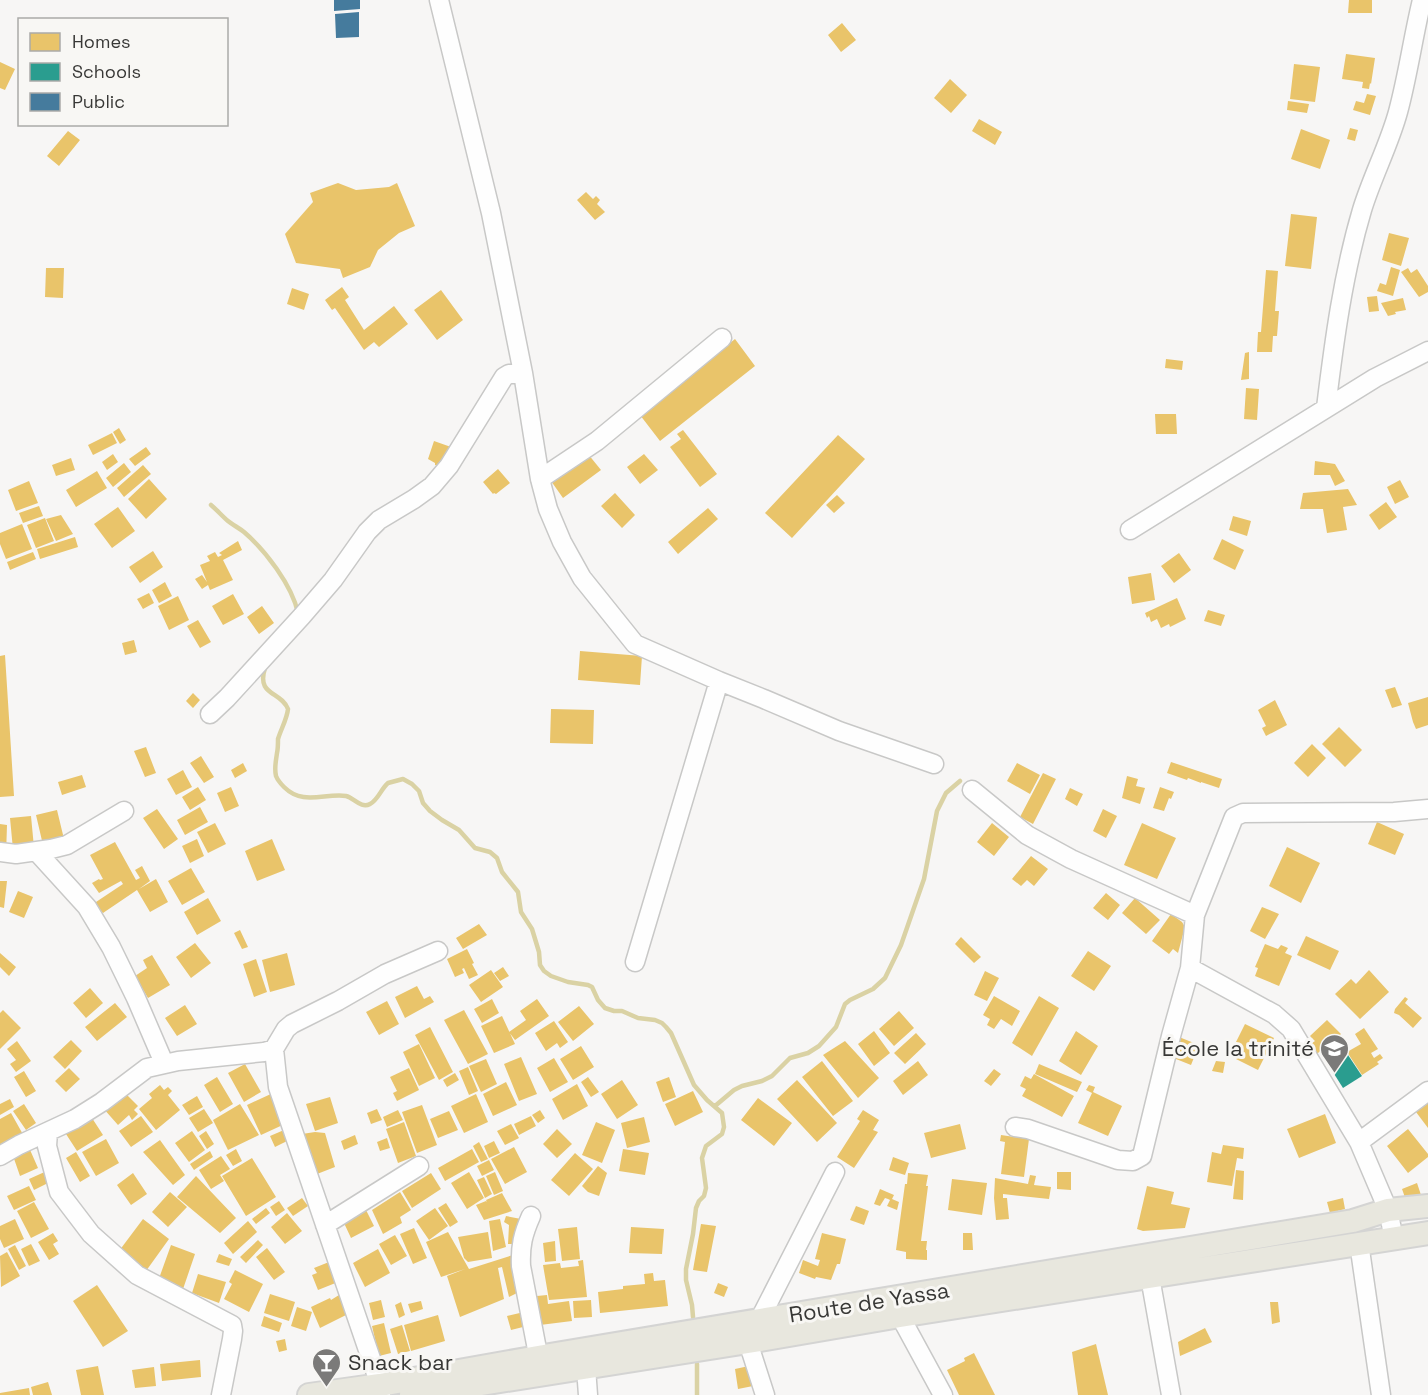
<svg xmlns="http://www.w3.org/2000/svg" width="1428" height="1395" font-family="'Space Grotesk',sans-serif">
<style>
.homes{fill:#e9c46a}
.schools{fill:#2a9d8f}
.public{fill:#457b9d}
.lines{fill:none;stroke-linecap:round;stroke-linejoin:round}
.stream{stroke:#dad2a4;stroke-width:4.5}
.minor-casing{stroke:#c8c8c7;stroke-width:21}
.major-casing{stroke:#d4d4d3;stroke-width:26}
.minor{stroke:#fefefe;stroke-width:18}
.major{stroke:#e8e7de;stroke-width:22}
.labels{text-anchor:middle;stroke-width:6;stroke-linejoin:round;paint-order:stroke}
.poi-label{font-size:22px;fill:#383836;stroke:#f8f7f4;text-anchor:end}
.street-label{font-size:22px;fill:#383836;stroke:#f8f7f4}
</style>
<rect width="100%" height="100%" fill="#f7f6f5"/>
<!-- homes -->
<path class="homes" d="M1349 0H1372V13H1348Z
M842 23 856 40 841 52 828 35Z
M1346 54 1375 58 1371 84 1370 83 1369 89 1362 88 1363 82 1342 79Z
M0 62 15 69 5 90 0 88Z
M1294 64 1320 67 1315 102 1290 99Z
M950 79 967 95 951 113 934 98Z
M1367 94 1376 96 1370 115 1353 110 1356 101 1364 103Z
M1288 101 1309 104 1307 113 1287 110Z
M979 119 1002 132 995 145 972 131Z
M1350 128 1358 130 1355 141 1347 139Z
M1301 129 1330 140 1320 169 1291 159Z
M68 131 80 140 59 166 47 156Z
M338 183 356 190 389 187 397 183 415 226 399 233 378 250 370 267 343 278 340 269 296 263 285 234 313 202 310 193Z
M586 192 593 199 596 196 600 200 597 204 605 212 595 220 577 200Z
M1291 214 1317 217 1311 269 1285 266Z
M1389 233 1409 238 1401 266 1382 260Z
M1391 267 1400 270 1393 296 1377 291 1380 283 1386 285Z
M46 268H64L63 298 45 297Z
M1408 268 1411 273 1417 269 1428 286V292L1419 297 1401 272Z
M1266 270 1278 271 1275 311H1279L1277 336H1273L1272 352H1257L1258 332H1261Z
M342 287 349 297 345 300 364 330 394 306 408 324 379 347 374 342 364 350 335 308 332 310 325 300Z
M292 288 309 294 304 310 287 304Z
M441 290 463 320 437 340 414 310Z
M1377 296 1379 311 1369 312 1367 297Z
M1403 298 1406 310 1395 312 1396 314 1388 316 1381 303Z
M735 339 755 366 660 441 640 415Z
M1249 352V379L1241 380 1245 353Z
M1166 359 1183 361 1182 370 1165 368Z
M1246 388 1259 389 1257 420 1244 419Z
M1155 414H1176L1177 434H1156Z
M119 428 126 440 120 444 113 432Z
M683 430 717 474 700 487 670 447 681 439 677 434Z
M112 433 117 443 93 455 88 445Z
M838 435 865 459 792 538 765 513Z
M434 441 451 447 444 468 435 465V463L428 459Z
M146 447 151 454 135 466 129 459Z
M113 454 118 462 107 470 102 462Z
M588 454 601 470 563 498 551 481Z
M644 454 658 470 640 484 627 467Z
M71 458 75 470 56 476 52 465Z
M1315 461 1335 464 1345 481 1335 486 1330 475H1314Z
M124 463 131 472 113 487 106 478Z
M143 465 151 474 124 497 117 488Z
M498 469 510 483 496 494 494 493 493 494 483 482Z
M97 471 107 488 76 507 66 490Z
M149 479 167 499 146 519 128 499Z
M1400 480 1409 497 1395 504 1387 487Z
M29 481 38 503 16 511 8 490Z
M1348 489 1357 505 1343 507 1347 530 1327 533 1323 509H1300L1303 493Z
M615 493 635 515 622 528 601 506Z
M837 495 845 503 834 513 826 505Z
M1386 502 1397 517 1379 530 1369 515Z
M39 506 43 516 23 523 19 513Z
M118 507 135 531 112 548 94 524Z
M708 508 718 519 678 554 668 542Z
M61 515 73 534 56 541 46 519Z
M1233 516 1251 521 1247 536 1229 530Z
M45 518 54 541 36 548 27 525Z
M22 524 32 549 6 559 0 544V533Z
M75 537 78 547 40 559 37 549Z
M1222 539 1244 550 1235 570 1213 559Z
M238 541 242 550 223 560 233 580 210 590 208 585 202 589 195 579 202 575 207 582 200 565 210 561 207 556 215 552 218 557 222 555 219 553Z
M153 551 163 567 140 583 129 567Z
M33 552 36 559 10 570 7 562Z
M1179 553 1191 570 1174 583 1161 566Z
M1151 573 1155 600 1132 604 1128 577Z
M165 582 172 596 159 603 152 590Z
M149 593 154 603 143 609 137 599Z
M233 594 244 614 223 625 212 606Z
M178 596 189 620 169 630 158 606Z
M1177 598 1186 619 1170 627 1169 624 1161 628 1157 619 1151 622 1149 616 1147 618 1145 613Z
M262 606 274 623 259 634 247 617Z
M1208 610 1225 615 1221 626 1204 621Z
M198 620 211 642 200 648 187 626Z
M134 640 137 652 125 655 122 643Z
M580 651 642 656 640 685 578 680Z
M5 655 14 796 0 797V656Z
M1395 687 1402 705 1392 708 1385 690Z
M193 693 200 700 193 708 186 701Z
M1428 697V725L1416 729 1413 722 1408 703Z
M1275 700 1287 725 1266 736 1262 728 1266 726 1258 710Z
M551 709 594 710 593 744 550 743Z
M1339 727 1362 750 1345 767 1322 744Z
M1312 744 1326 758 1308 777 1294 763Z
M146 747 156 773 145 777 134 751Z
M201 756 214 777 204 783 190 763Z
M1171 762 1222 779 1219 788 1201 782V783L1188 778 1187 780 1167 773Z
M243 763 247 771 235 778 231 770Z
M1017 763 1040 775 1030 794 1007 781Z
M183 770 192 787 176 795 167 779Z
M1043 773 1056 779 1033 824 1020 817Z
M82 775 86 787 62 795 58 782Z
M1127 776 1138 779 1136 786 1145 788 1140 804 1122 798Z
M198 787 206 800 190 810 182 797Z
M231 787 239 806 225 812 217 793Z
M1160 787 1174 792 1171 799 1169 798 1164 811 1153 808Z
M1070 788 1083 794 1077 806 1065 799Z
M200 807 208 822 185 835 177 820Z
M157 809 178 839 164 849 143 818Z
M1103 809 1117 816 1106 838 1093 831Z
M57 810 64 839 43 845 36 815Z
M31 816 35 858 14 860 10 818Z
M1377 822 1404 834 1395 855 1368 844Z
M215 823 226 844 208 853 197 832Z
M992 823 1009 837 994 856 977 842Z
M1142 823 1176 838 1157 879 1124 865Z
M0 824 7 825 6 856H0Z
M197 839 204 856 190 863 182 846Z
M272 839 285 870 257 881 245 851Z
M115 842 136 880 140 878 135 870 142 866 150 881 139 889 156 879 168 902 150 912 137 890 103 913 93 904 123 884 121 881 99 893 92 883 99 879 100 880 103 879 90 855Z
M1287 847 1320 863 1301 903 1269 886Z
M1031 856 1048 869 1034 886 1027 880 1021 886 1012 879Z
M191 868 205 892 182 905 168 881Z
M0 881H7L4 908 0 907Z
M18 891 33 897 24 918 9 912Z
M1106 893 1120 905 1108 920 1093 908Z
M208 898 221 921 197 935 184 912Z
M1135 898 1160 920 1146 934 1122 913Z
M1262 907 1279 914 1265 939 1250 931Z
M1171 914 1182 922 1185 927 1178 953 1173 949 1169 954 1152 941Z
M479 924 487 935 463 949 456 938Z
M240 930 248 947 242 949 234 933Z
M1306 936 1339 951 1330 970 1297 955Z
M961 937 981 957 974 963 955 944Z
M195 943 211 963 191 978 176 957Z
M1265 944 1278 949 1281 945 1288 948 1285 953 1292 956 1279 986 1255 976 1258 968 1255 967Z
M467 949 474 963 472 964 478 975 469 979 464 968 462 969 464 973 455 977 447 959Z
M1088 951 1111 966 1094 991 1071 976Z
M0 953 16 967 9 976 0 967Z
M287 953 295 985 270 992 262 960Z
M152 955 170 985 148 998 135 976 147 968 143 960Z
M256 959 267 992 254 997 243 964Z
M503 967 509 976 500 981 494 973Z
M491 970 503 987 481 1002 469 985Z
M1369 970 1389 992 1360 1019 1335 994 1351 979 1356 984Z
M985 971 999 978 987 1001 974 995Z
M417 986 424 999 430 996 434 1002 405 1018 395 997Z
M90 988 103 1003 86 1018 73 1003Z
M994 996 1020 1011 1012 1026 1001 1019 994 1029 987 1025 990 1019 983 1015Z
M1039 996 1059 1008 1032 1056 1012 1043Z
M1405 997 1408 999 1405 1003 1422 1018 1413 1028 1399 1015 1394 1013 1395 1009Z
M492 999 499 1013 482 1023 474 1009Z
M537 999 549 1016 515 1040 509 1032 526 1020 520 1011Z
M387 1001 399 1024 379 1035 366 1012Z
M115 1003 127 1017 97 1041 85 1027Z
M185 1005 197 1024 177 1036 165 1018Z
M579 1006 594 1024 573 1041 558 1022Z
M3 1010 21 1028 0 1049V1013Z
M464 1010 488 1054 468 1064 444 1020Z
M899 1011 914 1028 894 1046 879 1029Z
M502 1016 515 1044 494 1053 481 1026Z
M1327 1020 1341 1034 1324 1050 1322 1049 1317 1054 1309 1045 1315 1041 1310 1036Z
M554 1021 568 1042 560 1048 557 1043 546 1051 535 1033Z
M1245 1024 1274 1038 1258 1070 1236 1059 1240 1051 1233 1048Z
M430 1027 453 1072 439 1080 415 1035Z
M1364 1028 1378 1049 1371 1053 1374 1058 1380 1054 1383 1058 1377 1062 1379 1064 1362 1075 1347 1052 1361 1044 1355 1034Z
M874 1031 890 1053 874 1066 858 1044Z
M1076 1031 1098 1046 1081 1075 1059 1061Z
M916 1033 926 1044 905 1064 894 1053Z
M1179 1037 1199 1045 1191 1065 1171 1057Z
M71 1040 82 1051 65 1069 53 1057Z
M17 1041 31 1061 16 1072 10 1064 16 1060 7 1049Z
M845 1041 879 1078 858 1098 823 1055Z
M419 1044 435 1078 419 1086 403 1052Z
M581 1046 594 1067 573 1080 560 1059Z
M521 1057 537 1094 519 1101 504 1064Z
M554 1058 568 1082 550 1092 537 1068Z
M486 1059 497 1084 481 1092 469 1066Z
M822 1061 853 1101 833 1116 802 1077Z
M918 1061 928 1075 903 1095 893 1081Z
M1216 1061 1225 1062 1223 1073 1212 1071Z
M245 1064 261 1092 244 1102 228 1073Z
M1039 1064 1082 1082 1077 1092 1035 1074Z
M468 1067 478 1091 469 1095 459 1071Z
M69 1068 80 1079 66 1092 55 1081Z
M409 1068 419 1090 397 1101 393 1093 397 1091 390 1077Z
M994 1069 1001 1074 991 1086 984 1081Z
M24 1071 36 1091 26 1097 14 1077Z
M455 1073 459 1080 447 1087 443 1080Z
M1034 1074 1074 1096 1062 1117 1022 1096 1026 1089 1020 1086 1025 1076 1031 1079Z
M217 1077 233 1104 220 1112 204 1085Z
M588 1077 599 1092 591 1097 581 1082Z
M669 1077 676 1097 663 1102 656 1082Z
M622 1080 638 1105 617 1119 601 1094Z
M797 1080 837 1123 817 1142 777 1099Z
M506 1082 517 1105 493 1116 483 1094Z
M577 1084 588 1106 563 1120 552 1099Z
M160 1085 164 1090 168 1087 172 1091 168 1095 180 1110 156 1130 139 1109 152 1098 149 1094Z
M1089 1085 1095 1087 1093 1092 1122 1106 1108 1136 1078 1123 1092 1093 1086 1090Z
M122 1090 138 1106 134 1110 138 1114 132 1120 129 1115 118 1125 103 1108Z
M693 1091 703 1112 675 1126 665 1104Z
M273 1093 287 1123 261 1135 247 1105Z
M476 1094 488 1122 464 1133 451 1106Z
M197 1096 203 1107 189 1115 182 1105Z
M330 1097 338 1123 315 1131 306 1104Z
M758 1098 792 1123 774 1146 741 1120Z
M10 1099 14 1107 0 1115V1104Z
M1428 1103V1128L1416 1112Z
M24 1104 36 1123 26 1130 13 1111Z
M240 1104 259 1135 228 1150 213 1120Z
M422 1105 437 1145 417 1153 402 1112Z
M204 1109 213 1123 198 1132 189 1118Z
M377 1109 382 1120 371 1124 367 1113Z
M398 1110 403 1120 387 1127 383 1117Z
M540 1110 545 1118 538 1123 532 1115Z
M863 1110 879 1120 873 1130 878 1132 854 1168 837 1157 860 1121 857 1119Z
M449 1111 458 1130 438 1138 430 1119Z
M11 1113 25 1138 3 1150 0 1144V1119Z
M1325 1114 1336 1143 1299 1158 1287 1129Z
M141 1116 153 1132 131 1147 119 1131Z
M531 1116 536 1126 519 1135 514 1124Z
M644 1117 650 1142 627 1148 621 1123Z
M92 1118 103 1135 77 1151 66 1134Z
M404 1122 416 1156 398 1163 386 1129Z
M596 1122 615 1130 602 1163 582 1155Z
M511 1124 519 1138 505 1145 497 1131Z
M960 1124 966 1149 931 1158 924 1133Z
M557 1129 572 1144 557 1158 543 1144Z
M1408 1129 1428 1154V1157L1408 1173 1387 1146Z
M284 1130 289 1140 275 1147 270 1136Z
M192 1131 205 1150 189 1162 175 1143Z
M206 1131 214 1144 207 1149 199 1136Z
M315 1132 325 1133 335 1167 317 1174 302 1134Z
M355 1135 358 1144 344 1150 341 1141Z
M1001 1135 1029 1139 1024 1177 1001 1174 1005 1142 1000 1141Z
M387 1138 390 1148 380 1151 377 1142Z
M106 1139 119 1163 96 1176 82 1152Z
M160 1140 185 1175 173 1185 143 1152Z
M494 1141 500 1153 489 1158 484 1146Z
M479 1142 488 1159 481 1162 473 1146Z
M27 1143 38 1168 20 1176 11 1150Z
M1223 1145 1244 1148 1243 1159 1237 1158 1232 1186 1207 1182 1212 1152 1221 1154Z
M514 1147 527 1172 505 1184 491 1159Z
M236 1149 242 1161 233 1166 226 1155Z
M472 1149 479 1162 445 1181 438 1168Z
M623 1149 649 1153 645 1175 619 1171Z
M210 1151 213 1157 194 1170 190 1164Z
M76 1152 90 1176 80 1182 66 1158Z
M575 1153 593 1169 569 1196 551 1180Z
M221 1156 230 1169 220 1175 224 1181 211 1189 199 1170Z
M893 1157 909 1163 905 1175 889 1170Z
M252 1158 276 1197 246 1216 222 1176Z
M489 1160 494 1170 482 1176 477 1166Z
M598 1166 607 1173 599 1196 588 1192 582 1186Z
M49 1170 54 1180 34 1190 29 1179Z
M1236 1170 1244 1171 1243 1200 1233 1199Z
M469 1172 484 1198 467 1209 451 1183Z
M495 1172 503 1191 494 1195 486 1176Z
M1057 1172H1071V1190L1057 1189Z
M133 1173 147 1194 131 1205 117 1185Z
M431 1173 441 1189 412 1208 402 1191Z
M908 1173 928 1175 926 1186H928L921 1241H927L926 1250H927V1260L906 1259V1252L896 1250 905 1184H907Z
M1030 1175 1036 1176 1034 1185 1051 1187 1049 1199 1003 1194V1198H1007L1009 1219 996 1220 994 1198 995 1178 1028 1184Z
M196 1176 236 1218 220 1233 177 1197Z
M484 1177 492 1194 485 1198 477 1180Z
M952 1179 987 1183 982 1215 948 1210Z
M1417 1183 1423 1201 1408 1206 1402 1189Z
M29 1186 36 1200 14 1210 7 1196Z
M1147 1186 1174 1192 1171 1204 1190 1208 1185 1228 1143 1231 1137 1229Z
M880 1189 894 1195 892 1199 899 1202 897 1210 887 1206 890 1200 888 1199 885 1198 880 1206 874 1204Z
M170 1192 187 1207 168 1227 152 1212Z
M400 1192 411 1210 400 1217 402 1223 383 1234 372 1210Z
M502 1193 512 1211 484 1220 476 1205 486 1201 487 1202 486 1200Z
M302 1198 308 1206 293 1216 287 1208Z
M1343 1198 1345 1209 1330 1213 1327 1202Z
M279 1201 285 1210 276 1216 270 1207Z
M34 1202 49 1229 31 1238 17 1211Z
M446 1203 458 1222 450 1227 438 1208Z
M856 1206 869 1211 864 1225 850 1220Z
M266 1208 270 1213 256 1224 252 1219Z
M435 1208 448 1226 429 1240 416 1221Z
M366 1210 374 1226 351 1238 344 1223Z
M287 1213 302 1231 285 1244 271 1227Z
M506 1216 521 1219 518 1244H508L509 1225 504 1222Z
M15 1219 24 1239 4 1248 0 1239V1226Z
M143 1219 169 1239 146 1271 119 1251Z
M500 1219 506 1247 493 1251 489 1221Z
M248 1221 257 1232 233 1254 224 1243Z
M701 1224 716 1226 707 1272 693 1270Z
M577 1227 580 1259 562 1261 558 1229Z
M631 1227 664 1229 662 1254 629 1253Z
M414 1228 427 1258 413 1264 400 1234Z
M448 1232 469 1269 513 1255 519 1292 509 1297 502 1267 498 1268 504 1299 460 1317 447 1276 465 1269 441 1277 426 1242Z
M488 1232 492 1258 468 1262 464 1258 458 1237Z
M53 1233 58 1241 53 1244 59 1254 49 1260 38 1242Z
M822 1233 846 1239 840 1264H837L831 1280 816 1277 815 1279 799 1273 803 1260 818 1266 820 1260 815 1259Z
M963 1233H972L973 1250H963Z
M395 1235 407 1256 391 1265 379 1244Z
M258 1240 263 1245 246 1263 240 1257Z
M555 1241 556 1261 545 1262 543 1243Z
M31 1244 40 1261 29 1266 21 1249Z
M15 1245 26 1266 19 1270 8 1249Z
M171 1245 195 1254 182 1292 157 1284Z
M267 1248 285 1272 274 1280 256 1257Z
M378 1249 390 1273 365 1287 353 1263Z
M7 1252 20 1276 1 1287 0 1256Z
M219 1254 232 1259 229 1266 216 1262Z
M583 1260 587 1297 549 1300 543 1265 560 1263 561 1268 579 1266 578 1261Z
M329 1262 338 1282 318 1290 312 1275 317 1273 314 1268Z
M235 1270 263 1284 249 1312 224 1299 232 1284 229 1282Z
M653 1273 654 1281 665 1280 668 1306 600 1313 598 1292 623 1289V1286L645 1284 644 1274Z
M198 1274 226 1282 219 1303 192 1293Z
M718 1283 728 1287 724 1297 714 1293Z
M97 1285 128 1331 103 1347 73 1301Z
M270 1294 295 1302 289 1321 264 1313Z
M339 1295 346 1315 320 1328 311 1307 330 1298 331 1300Z
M547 1295 548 1304 569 1301 572 1321 540 1325 537 1296Z
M381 1300 385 1317 373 1320 369 1303Z
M591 1300 592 1317 574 1318 573 1301Z
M421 1301 423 1309 411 1313 408 1304Z
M401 1302 405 1315 399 1318 395 1305Z
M1270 1302H1278L1280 1322 1272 1324Z
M297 1307 312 1312 306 1331 291 1326Z
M524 1312 527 1326 511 1330 507 1316Z
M438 1315 445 1341 411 1351 404 1325Z
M264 1316 282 1323 279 1332 261 1326Z
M384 1323 391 1353 379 1356 372 1326Z
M402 1325 410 1351 398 1354 390 1329Z
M1205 1328 1212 1342 1180 1356 1178 1342Z
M285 1339 287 1350 279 1352 276 1341Z
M1096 1344 1108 1395H1078L1072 1352Z
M974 1353 995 1395H959L947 1370 965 1361 964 1358Z
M200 1360 201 1377 162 1381 160 1364Z
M98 1366 104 1395H81L76 1370Z
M749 1366 753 1386 738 1389 735 1369Z
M154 1367 156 1386 135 1388 132 1370Z
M48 1382 52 1395H33L31 1387Z
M29 1388 30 1395H0V1393Z"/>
<!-- schools -->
<path class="schools" d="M1342 1046 1362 1076 1343 1088 1324 1058Z"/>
<!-- public -->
<path class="public" d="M334 0H360V9L334 11Z
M359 12V37L336 38 335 14Z"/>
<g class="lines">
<!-- stream -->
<path class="stream" d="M211 505C217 510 222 516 228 521 233 525 239 528 244 532 265 550 292 585 298 613
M265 668C256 696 281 691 288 709 287 719 281 729 278 739 278 744 278 749 277 753 276 761 274 768 276 776 278 781 281 784 284 787 303 806 324 793 346 796 354 798 361 809 370 804 378 800 381 789 388 783L403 779 412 784 419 791 423 803 430 811 442 820 459 830 475 848 490 852 497 858 502 872 518 892 521 912 532 929 539 952 540 965 544 971 551 976 568 982 588 985 592 987 598 1000 605 1008 614 1011H622L638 1018 655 1020 662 1023 666 1027 671 1033 694 1085 707 1100 722 1113 724 1127 722 1134 706 1146 702 1158 706 1188 704 1196 699 1201 696 1208 693 1234 686 1269V1280L692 1305 693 1317
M715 1106 734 1090 742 1086 762 1081 772 1076 790 1058 808 1053 819 1046 836 1027 845 1004 850 1000 873 989 885 978 901 945 924 879 937 811 946 793 960 781
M697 1364V1395"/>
<defs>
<path id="minor" d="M439 0 491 213 523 373 540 479 548 509 562 542 582 578 635 644 719 681 764 699 839 731 934 764
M1326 408C1334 342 1343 274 1362 210 1372 177 1389 145 1398 112 1408 75 1413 37 1422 0
M540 479 597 441 722 338
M1130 530 1375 378 1428 351
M210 714 227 698 302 616 333 580 367 532 379 520 414 499 432 486 449 466 504 377 509 374 523 373
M972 790 1027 835 1071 859 1195 915
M36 851 87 907 111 947 136 998 164 1063
M0 852 16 854 51 849 67 845 124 811
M635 962 719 681
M1190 968 1274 1014 1291 1029 1359 1142 1388 1210 1394 1239
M1015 1127 1028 1129 1118 1160 1133 1161 1142 1156 1171 1036 1190 968 1195 915 1234 817 1243 813 1394 812 1428 809
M48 1132 47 1146 59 1192 91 1234 137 1275 232 1325 233 1331 232 1339 221 1395
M1359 1142 1428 1091
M0 1156 19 1145 75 1119 102 1102 147 1068 178 1061 264 1052 274 1049
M531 1216C523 1234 520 1246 521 1266L541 1370
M325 1225 419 1166
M1359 1243 1381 1395
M1150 1277 1171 1395
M894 1305 943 1395
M586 1368 588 1395
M381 1395 380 1385 278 1087 274 1049 286 1029 292 1024 338 1001 385 974 438 951
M765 1395 748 1342 835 1172"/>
<path id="major" d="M309 1395 380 1385 538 1357 1353 1221 1388 1210 1428 1206
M411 1395 748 1342 900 1316 1428 1233"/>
</defs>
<!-- minor casing -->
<use href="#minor" class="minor-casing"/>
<!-- major casing -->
<use href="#major" class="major-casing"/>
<!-- minor -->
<use href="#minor" class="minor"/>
<!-- major -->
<use href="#major" class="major"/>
</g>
<!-- icons -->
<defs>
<symbol id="school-pin" viewBox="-11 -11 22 30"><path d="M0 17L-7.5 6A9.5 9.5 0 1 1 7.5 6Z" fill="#7b7a79" stroke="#f8f7f4"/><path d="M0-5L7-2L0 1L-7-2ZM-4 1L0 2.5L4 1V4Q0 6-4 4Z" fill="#fff"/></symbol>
<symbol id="bar-pin" viewBox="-11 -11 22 30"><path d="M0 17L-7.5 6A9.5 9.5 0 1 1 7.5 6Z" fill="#7b7a79" stroke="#f8f7f4"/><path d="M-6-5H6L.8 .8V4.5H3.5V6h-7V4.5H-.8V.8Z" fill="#fff"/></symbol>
</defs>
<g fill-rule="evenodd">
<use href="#school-pin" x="1318" y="1032" width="33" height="45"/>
<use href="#bar-pin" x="310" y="1346" width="33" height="45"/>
</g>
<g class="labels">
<!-- poi labels -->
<g class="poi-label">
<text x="1314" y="1056">École la trinité</text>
<text x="348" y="1370" text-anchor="start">Snack bar</text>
</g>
<!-- street labels -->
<g class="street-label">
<text transform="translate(869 1302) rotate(-9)" y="8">Route de Yassa</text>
</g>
</g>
<!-- legend -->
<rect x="18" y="18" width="210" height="108" fill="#f8f7f4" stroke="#ababa8" stroke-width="1.5"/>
<rect x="30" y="33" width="30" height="18" fill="#e9c46a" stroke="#ababa8" stroke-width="1.5"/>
<text x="72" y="48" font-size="18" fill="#383836">Homes</text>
<rect x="30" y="63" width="30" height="18" fill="#2a9d8f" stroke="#ababa8" stroke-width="1.5"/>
<text x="72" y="78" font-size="18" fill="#383836">Schools</text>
<rect x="30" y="93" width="30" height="18" fill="#457b9d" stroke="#ababa8" stroke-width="1.5"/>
<text x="72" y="108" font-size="18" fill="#383836">Public</text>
</svg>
